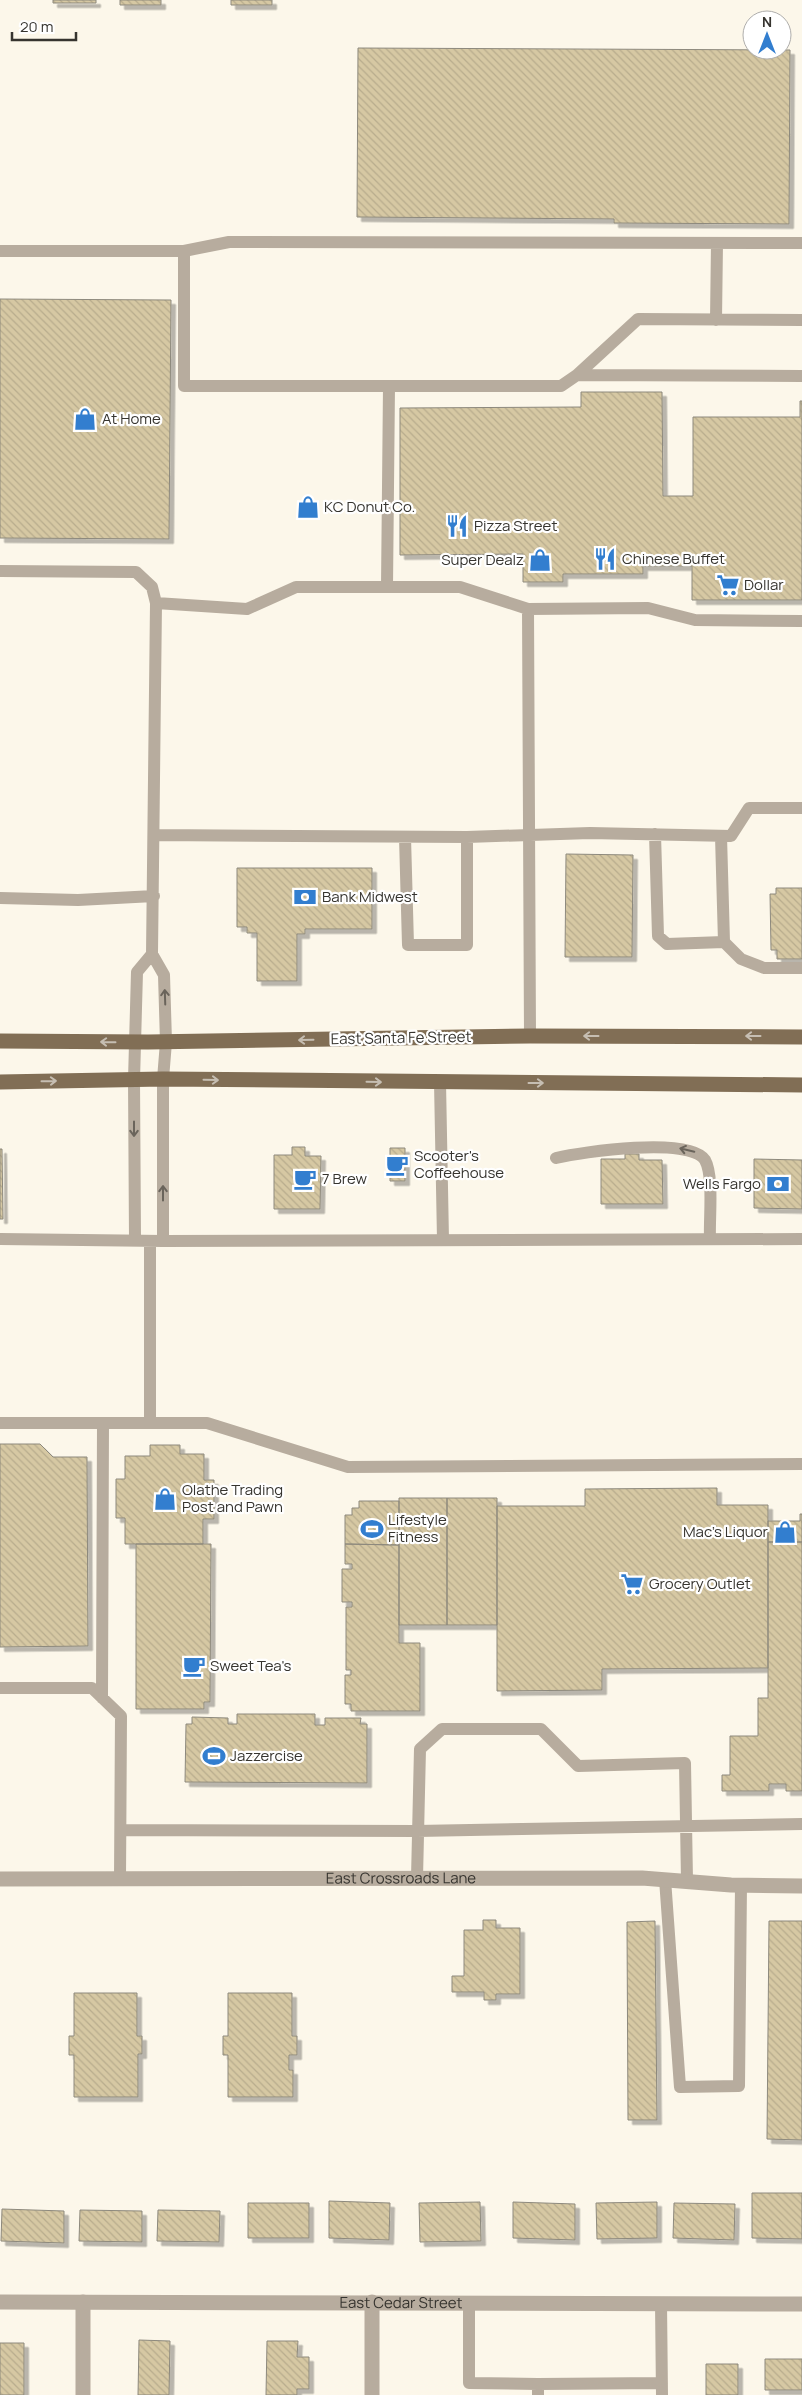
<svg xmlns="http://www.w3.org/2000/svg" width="802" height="2395" font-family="Manrope,sans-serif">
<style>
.building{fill:url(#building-back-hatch);stroke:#8d897d;filter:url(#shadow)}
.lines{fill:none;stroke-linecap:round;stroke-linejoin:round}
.lane{stroke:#b7ac9e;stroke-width:12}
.street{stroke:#b7ac9e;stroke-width:15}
.primary{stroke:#816e55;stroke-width:15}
.oneway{stroke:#6a645b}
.oneway2{stroke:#c6beb2}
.labels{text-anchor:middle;stroke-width:4.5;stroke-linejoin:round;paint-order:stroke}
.poi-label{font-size:15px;fill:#36342f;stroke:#fff;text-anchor:start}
.street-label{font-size:15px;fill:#36342f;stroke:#fff}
</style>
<defs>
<pattern id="building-back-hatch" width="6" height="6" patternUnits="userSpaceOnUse" patternTransform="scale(1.25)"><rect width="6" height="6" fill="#d6c8a3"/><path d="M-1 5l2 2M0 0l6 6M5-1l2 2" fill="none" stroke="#b8ac8d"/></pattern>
<filter id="shadow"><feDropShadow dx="4.5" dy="4.5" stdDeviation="0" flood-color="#0004"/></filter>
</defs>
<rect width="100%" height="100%" fill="#fcf7ea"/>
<!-- building -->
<path class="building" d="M53 0H96V3H53Z
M120 0H161V5H120Z
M231 0H272V5H231Z
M358 48 790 50 789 224 614 223V219L357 217Z
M0 299 171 300 169 539 0 538Z
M581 392H662L663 496H693V417H800V401H802V600H692V566H643V574H563V582H523V554L400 555V408L581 407Z
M566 854 633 855 632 957H565Z
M237 868H372V929H305V934H297V981H257V933H247V927H237Z
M776 888H802V959H777V950H771L770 894H776Z
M292 1147H305V1156H321L320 1209H274V1155H292Z
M390 1148H405V1181H390Z
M0 1149H2L3 1219H0Z
M625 1154H639V1160H662L663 1204H601V1159H625Z
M754 1159 802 1160V1209L754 1208Z
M0 1444H40L53 1457H87L88 1646 0 1647Z
M150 1445H180V1454H204V1480H214V1519H203V1544H125V1518H116V1479H125V1456H150Z
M717 1488V1505H768V1668L602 1669V1690L497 1691V1506H585V1489Z
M399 1498H447V1625H399Z
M447 1498H497V1625H447Z
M359 1501H399V1545L345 1544V1515H352V1508H359Z
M800 1514H802V1542H768V1521H800Z
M768 1542H802V1791H786V1784H769V1791H722V1775H730V1736H758V1698H768Z
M136 1544H211L210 1702H204V1709H136Z
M345 1544 399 1545V1643H420V1711H351V1704H345V1675H351V1670H346V1607H352V1602H342V1569H352V1564H345Z
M237 1714H315V1725H325V1718H361L360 1724H367V1783L185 1782 186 1724H192V1717L228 1718V1724H237Z
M483 1920H496V1928H520V1994H496V2000H484V1992H452V1976H464V1930H483Z
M655 1921 657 2120H628L627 1922Z
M769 1921H802V2140L767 2139Z
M74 1993H137V2036H142V2054H138V2097H74V2055H69V2036H74Z
M228 1993H292V2036H297V2055H289V2070H293V2097H228V2055H223V2036H228Z
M752 2193H802V2239L752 2238Z
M329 2201 390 2203 389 2240 329 2238Z
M480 2202 481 2241 420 2242 419 2203Z
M513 2202 575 2204V2240L513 2238Z
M657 2202V2238L597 2239 596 2203Z
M248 2203H309V2238H248Z
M674 2203 735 2204 734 2240 673 2238Z
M2 2209 64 2211V2243L1 2241Z
M80 2210 142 2211V2242L79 2241Z
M158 2210 220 2211 219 2242 157 2241Z
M139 2340 170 2341 169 2395H138Z
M267 2341H298L297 2357H309V2389H297V2395H266Z
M0 2343H24V2395H0Z
M765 2359H802V2390H765Z
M706 2364H738V2395H706Z"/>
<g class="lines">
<!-- lane -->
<path class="lane" d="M0 251H184V386H561L577 375 802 376
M184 251 229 242 802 243
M716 320 717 243
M577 375 638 319 802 320
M0 571 136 572 152 587 156 603 247 609 296 587H460L528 609 648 608 695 620 802 621
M387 587 389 386
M156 603 152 954 164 975 166 1042 163 1079V1241
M528 609 530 1036
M655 834 658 936 667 944 724 942 721 836
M155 835 467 837 590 833 731 836 749 808H802
M405 837 408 945H467V837
M0 898 78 900 154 896
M724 942 741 959 764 968H802
M440 1082 443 1240
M556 1158C582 1152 690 1136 705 1160 714 1176 709 1219 710 1239
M0 1239 163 1241 802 1239
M135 1240 134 1080 137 972 152 954
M150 1241V1423
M0 1423H207L348 1467 802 1464
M0 1688H92L121 1716 120 1879
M102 1698 103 1423
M121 1830 417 1831 802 1824
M417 1878 420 1749 442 1729H541L578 1766 685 1763 687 1880
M665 1879 680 2087 739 2086 741 1885
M469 2302V2383L538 2384V2395
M661 2303 662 2395
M538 2384 662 2383"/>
<!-- street -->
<g class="street">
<path id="s1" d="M0 1879 642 1878 731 1885 802 1886"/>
<path id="s2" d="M0 2302 802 2304"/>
<path d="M83 2395V2302"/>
<path d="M372 2395V2302"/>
</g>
<!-- primary -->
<path class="primary" d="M0 1041 148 1042 530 1036 802 1037
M0 1082 163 1079 802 1085"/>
</g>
<!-- one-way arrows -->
<defs><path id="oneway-shaft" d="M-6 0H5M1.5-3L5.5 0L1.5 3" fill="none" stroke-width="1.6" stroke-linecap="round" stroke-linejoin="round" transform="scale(1.25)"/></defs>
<g class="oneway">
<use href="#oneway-shaft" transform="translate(165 997) rotate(-92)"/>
<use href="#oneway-shaft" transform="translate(134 1129) rotate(90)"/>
<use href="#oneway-shaft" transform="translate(687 1150) rotate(-167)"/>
<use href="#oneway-shaft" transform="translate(163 1193) rotate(-90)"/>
</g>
<g class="oneway2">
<use href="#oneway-shaft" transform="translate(591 1036) rotate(-180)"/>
<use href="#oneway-shaft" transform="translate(753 1036) rotate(-180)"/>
<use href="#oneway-shaft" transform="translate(306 1040) rotate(179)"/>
<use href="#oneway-shaft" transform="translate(108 1042) rotate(-179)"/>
<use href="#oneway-shaft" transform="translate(211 1080) rotate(1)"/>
<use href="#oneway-shaft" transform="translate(49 1081) rotate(-1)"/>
<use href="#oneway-shaft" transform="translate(374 1082) rotate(1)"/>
<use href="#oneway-shaft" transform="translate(536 1083)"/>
</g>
<!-- icons -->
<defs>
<symbol id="shop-bare" viewBox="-9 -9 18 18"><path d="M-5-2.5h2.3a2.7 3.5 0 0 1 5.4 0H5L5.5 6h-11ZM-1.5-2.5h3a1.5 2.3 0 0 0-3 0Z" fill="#327ecf" stroke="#fff" stroke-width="2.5" paint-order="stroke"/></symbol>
<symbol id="restaurant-bare" viewBox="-9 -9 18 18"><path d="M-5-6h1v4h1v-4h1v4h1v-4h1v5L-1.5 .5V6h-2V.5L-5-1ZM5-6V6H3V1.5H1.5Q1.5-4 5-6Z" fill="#327ecf" stroke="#fff" stroke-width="2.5" paint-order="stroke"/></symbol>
<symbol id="supermarket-bare" viewBox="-9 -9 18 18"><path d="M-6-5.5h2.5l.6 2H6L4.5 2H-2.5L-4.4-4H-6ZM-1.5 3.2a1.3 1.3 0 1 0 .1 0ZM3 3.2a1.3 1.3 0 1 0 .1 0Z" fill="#327ecf" stroke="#fff" stroke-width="2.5" paint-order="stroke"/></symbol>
<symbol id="bank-bare" viewBox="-9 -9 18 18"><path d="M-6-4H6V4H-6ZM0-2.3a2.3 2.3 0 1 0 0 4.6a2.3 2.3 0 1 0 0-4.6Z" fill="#327ecf" stroke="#fff" stroke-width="2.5" paint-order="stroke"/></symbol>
<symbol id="cafe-bare" viewBox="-9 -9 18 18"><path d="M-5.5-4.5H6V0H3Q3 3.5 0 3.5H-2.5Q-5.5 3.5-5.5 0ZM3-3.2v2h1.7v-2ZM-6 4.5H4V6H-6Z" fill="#327ecf" stroke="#fff" stroke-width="2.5" paint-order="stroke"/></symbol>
<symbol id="stadium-bare" viewBox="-9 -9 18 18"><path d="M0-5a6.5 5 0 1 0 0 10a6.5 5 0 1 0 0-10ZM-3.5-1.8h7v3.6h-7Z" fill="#327ecf" stroke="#fff" stroke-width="2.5" paint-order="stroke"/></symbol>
</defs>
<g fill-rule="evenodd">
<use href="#shop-bare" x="69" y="403" width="32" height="32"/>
<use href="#shop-bare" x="292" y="491" width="32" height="32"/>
<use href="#restaurant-bare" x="441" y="510" width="32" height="32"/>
<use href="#restaurant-bare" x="589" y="543" width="32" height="32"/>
<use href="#shop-bare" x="524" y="544" width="32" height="32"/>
<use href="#supermarket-bare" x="712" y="569" width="32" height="32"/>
<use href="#bank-bare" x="289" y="881" width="32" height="32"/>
<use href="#cafe-bare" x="381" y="1149" width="32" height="32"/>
<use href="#cafe-bare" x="289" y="1163" width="32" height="32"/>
<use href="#bank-bare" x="762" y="1168" width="32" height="32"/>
<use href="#shop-bare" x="149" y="1483" width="32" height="32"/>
<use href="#stadium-bare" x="356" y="1513" width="32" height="32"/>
<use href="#shop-bare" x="769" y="1516" width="32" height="32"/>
<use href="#supermarket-bare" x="616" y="1568" width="32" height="32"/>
<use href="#cafe-bare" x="178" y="1650" width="32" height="32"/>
<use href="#stadium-bare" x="198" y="1740" width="32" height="32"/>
</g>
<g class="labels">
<!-- poi labels -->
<g class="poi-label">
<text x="102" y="424">At Home</text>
<text x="324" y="512">KC Donut Co.</text>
<text x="474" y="531">Pizza Street</text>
<text x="622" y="564">Chinese Buffet</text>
<text x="524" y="565" text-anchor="end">Super Dealz</text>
<text x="744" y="590">Dollar</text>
<text x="322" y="902">Bank Midwest</text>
<text x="414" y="1161">Scooter's<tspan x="414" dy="17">Coffeehouse</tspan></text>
<text x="322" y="1184">7 Brew</text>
<text x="761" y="1189" text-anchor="end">Wells Fargo</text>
<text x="182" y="1495">Olathe Trading<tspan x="182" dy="17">Post and Pawn</tspan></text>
<text x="388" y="1525">Lifestyle<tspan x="388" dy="17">Fitness</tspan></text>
<text x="768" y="1537" text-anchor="end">Mac's Liquor</text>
<text x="649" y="1589">Grocery Outlet</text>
<text x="210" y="1671">Sweet Tea's</text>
<text x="230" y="1761">Jazzercise</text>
</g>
<!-- street labels -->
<g class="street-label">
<text transform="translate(401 1038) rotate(-1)" y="5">East Santa Fe Street</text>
<text dy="5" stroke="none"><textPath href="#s1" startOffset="401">East Crossroads Lane</textPath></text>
<text dy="5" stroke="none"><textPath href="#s2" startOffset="401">East Cedar Street</textPath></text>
</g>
</g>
<!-- north arrow -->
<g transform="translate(767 35)"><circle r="24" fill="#ffffff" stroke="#afaeac"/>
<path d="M0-4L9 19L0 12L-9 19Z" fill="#327ecf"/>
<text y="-8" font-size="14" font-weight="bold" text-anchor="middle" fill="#36342f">N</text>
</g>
<!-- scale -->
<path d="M12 32v8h64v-8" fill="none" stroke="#36342f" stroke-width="2.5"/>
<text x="20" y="32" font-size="15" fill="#36342f" stroke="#ffffff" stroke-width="4" paint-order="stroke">20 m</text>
</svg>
